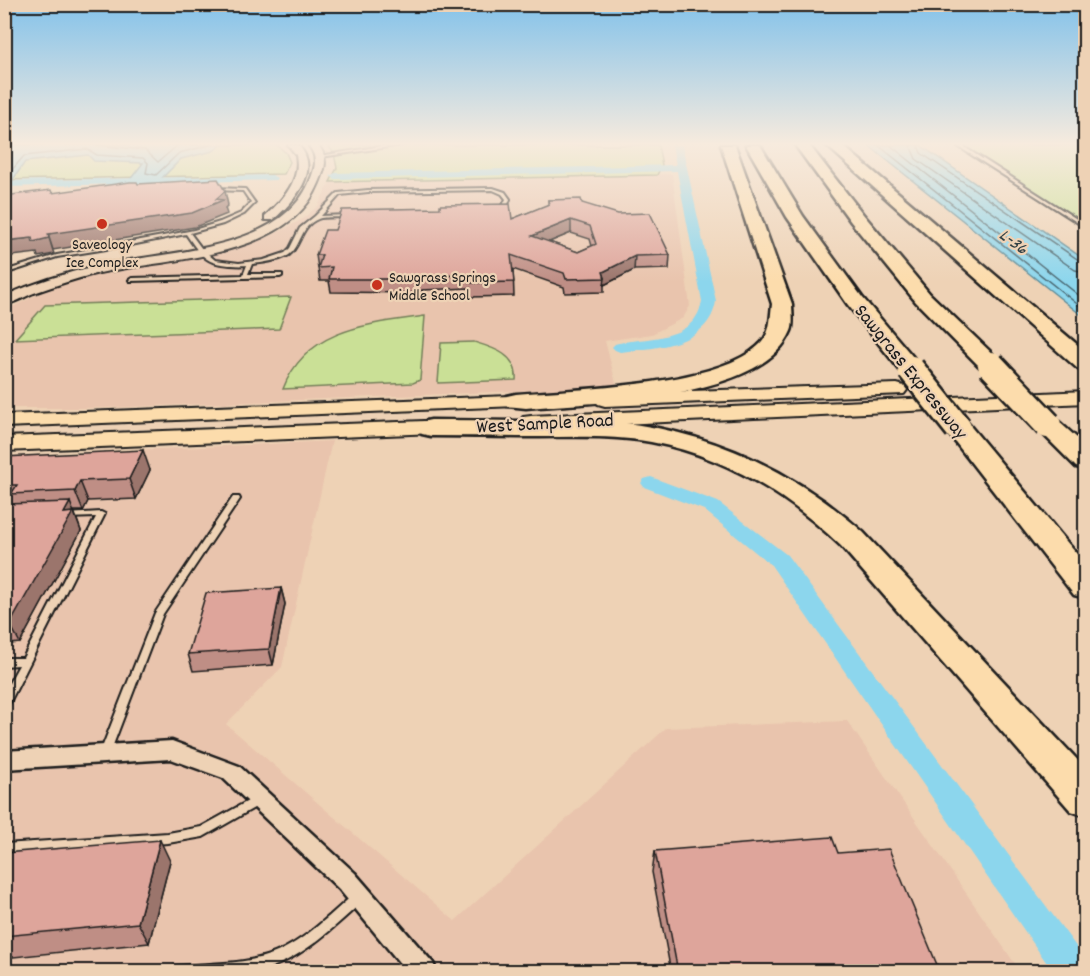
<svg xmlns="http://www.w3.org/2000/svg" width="1090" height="976" font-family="Dekko,sans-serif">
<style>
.built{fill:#e9c4ad}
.green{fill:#cae096;stroke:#737e59;stroke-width:1.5}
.water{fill:#8cd6ed;stroke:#5f8c99;stroke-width:1.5}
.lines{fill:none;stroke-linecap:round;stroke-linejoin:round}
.shore{stroke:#496670;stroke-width:1.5}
.canal{fill:#8cd6ed;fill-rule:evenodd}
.service-casing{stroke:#1c1c1c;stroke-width:4}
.minor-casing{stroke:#1c1c1c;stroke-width:5}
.tertiary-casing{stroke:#1c1c1c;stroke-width:4}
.primary-casing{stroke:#1c1c1c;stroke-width:4}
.motorway-casing{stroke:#1c1c1c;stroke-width:5}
.service{fill:#eed2b5;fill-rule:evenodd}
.minor{fill:#eed2b5;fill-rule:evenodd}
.tertiary{fill:#eed2b5;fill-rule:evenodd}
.primary{fill:#fcdcac;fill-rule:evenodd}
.motorway{fill:#fcdcac;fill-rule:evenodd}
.motorway-bridge-casing{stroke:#1c1c1c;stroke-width:31;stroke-linecap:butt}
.motorway-bridge{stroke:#fcdcac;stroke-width:26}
.wall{fill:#bf8e85;stroke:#1c1c1c;stroke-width:1.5;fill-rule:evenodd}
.shaded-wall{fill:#9b746c;stroke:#1c1c1c;stroke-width:1.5}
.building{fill:#dea59b;stroke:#1c1c1c;stroke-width:1.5;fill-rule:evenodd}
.poi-dot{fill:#c8321e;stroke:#eed2b5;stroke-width:2}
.labels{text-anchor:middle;stroke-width:4.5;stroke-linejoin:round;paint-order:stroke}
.far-poi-label{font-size:16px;fill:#1c1c1c;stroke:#eed2b5}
.far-water-label{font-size:18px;font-style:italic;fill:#324146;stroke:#eed2b5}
.street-label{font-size:20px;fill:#1c1c1c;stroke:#eed2b5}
</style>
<rect width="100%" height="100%" fill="#eed2b5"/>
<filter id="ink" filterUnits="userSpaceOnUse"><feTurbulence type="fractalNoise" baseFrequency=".0167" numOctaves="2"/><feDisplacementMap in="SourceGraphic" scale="12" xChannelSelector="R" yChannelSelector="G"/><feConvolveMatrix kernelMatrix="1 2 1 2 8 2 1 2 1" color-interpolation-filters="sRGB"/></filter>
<g filter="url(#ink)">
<!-- built -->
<path class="built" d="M672 174 690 306 683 318 652 334 605 341 617 387 105 408H5L4 311 6 310 43 292 89 277 223 251 269 237 301 220 318 206 330 182Z
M332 441 282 667 226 724 455 921 666 728 847 721 1020 971H5L4 456Z"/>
<!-- green -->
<path class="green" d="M4 145H277L286 153 290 162 284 174 5 180Z
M328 145H658L662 165 657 175 330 182 337 168 334 154Z
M958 145H1085V227Z
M291 297 279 329 15 339 45 305Z
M425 316 420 380 413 383 283 389C306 328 369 324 425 316Z
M474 342C494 348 518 355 516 380L438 383 441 343Z"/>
<!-- water -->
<path class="water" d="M5 145H222L213 151 181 159 160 180 129 181 143 163 94 161 88 155 25 162 10 184H5Z
M868 145H920L1085 260V318Z"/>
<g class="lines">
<!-- shore -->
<path class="shore" d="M97 145 145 150 158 162 178 145
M878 145 1086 311
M890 145 1086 301
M910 145 916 159 1075 270 1086 272
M918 145 921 153 1086 265
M4 179 24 156 87 149 97 155 143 158 148 163 146 173 156 175 179 153 210 145"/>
<!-- canal -->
<path class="canal" d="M672 145H682L716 301C710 345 656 348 620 352L615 350 612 347 615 344C646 336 695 343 702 301L677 171 335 179 330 176 335 173 676 165Z
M272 175 277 178 276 180 4 187V181Z
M651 477 718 502 787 555 1086 960V972H1053L771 565 704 510 644 487 641 483 644 479Z"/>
<defs>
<path id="service" d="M389 145H402L321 157 319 156Z
M956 145H961L1086 225V228Z
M214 188 245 189 255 203 244 214 223 224 190 233 202 249 215 260 239 263 264 260 285 253 290 248 300 228 315 216 338 193 368 190 493 188 505 192 510 199 507 207 499 210 497 209 503 205 506 199 502 194 493 190 368 192 340 195 321 216 349 215H351V217C343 218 324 216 318 219 300 226 301 247 289 255 281 260 262 263 252 264L248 274H282V276L280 277 130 281 129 280 132 278 243 275 247 265C239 266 221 265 213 262 201 258 193 244 186 234L131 245 57 257 4 274V271L57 255 163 236 194 230 220 222 241 213 251 203 243 191 213 190 212 189Z
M233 497H239L240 499 163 614 110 753 109 756 105 757 101 756 100 753 155 613Z
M101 512 105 514 8 706 4 707V692L19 665 4 666V658H23L96 517 66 518 62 516 66 514Z
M257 796 261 798 263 801 261 804 203 837 168 843 4 854V844L168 833 201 827Z
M357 893 361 895 363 899 361 903C330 931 299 961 257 972H173L174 967 179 966C208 963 238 965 266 956 300 946 327 917 353 895Z"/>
<path id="minor" d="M172 741 239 766 355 873 433 963 437 972H407L339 889 223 778 171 759 4 769V751Z"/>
<path id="tertiary" d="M288 145H298C323 170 293 203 273 220H265V216C283 200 301 180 296 155Z
M308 145H318C329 158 325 169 319 183 288 260 165 258 95 274 75 279 54 286 34 293 24 297 15 303 4 305V296C34 283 65 273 96 266 161 251 278 253 309 183 315 168 319 158 308 145Z"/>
<path id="primary" d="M897 384 904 386 907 390 904 394 605 406 598 404 595 400 598 396 605 394Z
M1086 391V403L531 428 523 427 520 422 523 417 531 416Z
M537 395 544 397 547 401 544 405 4 427V415Z
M451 420 459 422 462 427 459 432 4 451V437Z"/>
<path id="motorway" d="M721 145H735L792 304C792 312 794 324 791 331 762 401 591 402 526 408L507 406 504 401 507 396 516 394C576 389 714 386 758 346 771 335 770 320 772 304Z
M746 145H760L803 216 862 297 919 364 923 369 919 374 911 376 903 374 848 305 787 217Z
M795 145H809L863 214 930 294 999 360 1003 365 999 370 991 372 983 370 916 302 851 222Z
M826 145H842L1086 352V371L1078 369Z
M1048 417 1057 420 1086 446V469L1076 467 1039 430 1035 425 1039 420Z
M431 420C466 420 501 421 536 421 563 421 591 419 618 422 711 432 793 470 863 532L1086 769V816L1071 811 841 546C788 495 725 456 651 442 613 435 575 437 536 437 501 437 466 436 431 436L422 434 418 428 422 422Z
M958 420 967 422 1086 565V598L1074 595 949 434 945 428 949 422Z"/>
</defs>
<!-- service casing -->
<use href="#service" class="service-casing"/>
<!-- minor casing -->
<use href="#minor" class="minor-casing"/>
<!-- tertiary casing -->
<use href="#tertiary" class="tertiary-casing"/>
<!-- primary casing -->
<use href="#primary" class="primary-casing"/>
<!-- motorway casing -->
<use href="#motorway" class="motorway-casing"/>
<!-- service -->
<use href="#service" class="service"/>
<!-- minor -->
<use href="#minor" class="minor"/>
<!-- tertiary -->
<use href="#tertiary" class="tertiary"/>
<!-- primary -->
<use href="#primary" class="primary"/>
<!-- motorway -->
<use href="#motorway" class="motorway"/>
<defs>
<path id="motorway-bridge" d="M991 365 1048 425
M911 369 958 428"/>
</defs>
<!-- motorway-bridge casing -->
<use href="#motorway-bridge" class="motorway-bridge-casing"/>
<!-- motorway-bridge -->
<use href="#motorway-bridge" class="motorway-bridge"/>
</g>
<!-- wall -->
<path class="wall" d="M548 200 582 203 670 255 669 269 634 270 604 285V292L565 293 564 287 513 269 514 296 470 297V288L422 290 421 293 331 292 329 281H320L316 255 512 219 548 205ZM571 233 590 239 592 246 578 252 549 242Z
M4 457 150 470 136 499 88 501 83 511H74L81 531 20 643 10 644 4 652Z
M281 588 285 604 273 665 193 671 188 654Z
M655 851 838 853 940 972H671L652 872Z
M4 853 170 861 149 943 4 958Z"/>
<!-- shaded-wall -->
<path class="shaded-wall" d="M225 191 228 205 225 208 227 214 195 227 53 250 48 234 216 199Z
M571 220V233L532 249V236Z
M32 238H49L54 254 38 257 37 253 4 257V241Z
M635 256 634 270 604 285 605 278 603 272Z
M143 450 150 470 136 499 129 479Z
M80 481 88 501 83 511 75 491Z
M70 502 81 531 20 643 10 624 64 513Z
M281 588 285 604 273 665 269 649Z
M4 634 10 644 4 652Z
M160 840 170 861 149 943 138 923Z"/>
<!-- building -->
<path class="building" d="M218 179 225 191 216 199 223 200 192 213 48 234 49 238 33 242 32 238 4 241V196L51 190 52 193 130 182H137L138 184Z
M581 199 582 203 618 214 650 213 670 255 635 256 603 272 605 278 566 279 564 273 511 255 514 282 469 283V275L420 276V279H329L332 267 318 268 322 255H316L325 230H335L342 210 440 208V205L510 204 512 219 549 204 548 200ZM571 220 590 226 596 244 578 252 532 236Z
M143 450 129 479 80 481 75 491 11 494 17 485H4V457Z
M70 502 64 513 73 512 10 624H4V506L6 504Z
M281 588 269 649 188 654 206 593Z
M832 837 838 853 889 849 940 972H678L655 851Z
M160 840 138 923 4 936V853Z"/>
</g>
<!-- sky -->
<linearGradient id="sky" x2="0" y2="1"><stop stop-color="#83c2ea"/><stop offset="0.51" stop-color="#f7ebde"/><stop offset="1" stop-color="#f7ebde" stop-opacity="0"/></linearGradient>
<rect width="1090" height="282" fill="url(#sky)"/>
<!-- markers -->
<g class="poi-dot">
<circle cx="102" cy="224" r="6"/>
<circle cx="377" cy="285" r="6"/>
</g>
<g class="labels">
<!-- far-poi labels -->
<g class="far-poi-label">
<text x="102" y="249">Saveology<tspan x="102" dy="18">Ice Complex</tspan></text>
<text x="389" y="282" text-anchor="start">Sawgrass Springs<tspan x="389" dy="18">Middle School</tspan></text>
</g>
<!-- far-water labels -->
<g class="far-water-label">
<text transform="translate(1014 241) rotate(37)" y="6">L-36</text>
</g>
<!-- street labels -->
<g class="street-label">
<text transform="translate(912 371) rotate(51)" y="7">Sawgrass Expressway</text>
<text transform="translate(545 422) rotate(-3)" y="7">West Sample Road</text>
</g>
</g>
<!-- margin -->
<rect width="1090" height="976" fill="none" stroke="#eed2b5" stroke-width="24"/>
<rect x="12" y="12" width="1066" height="952" fill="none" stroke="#1c1c1c" stroke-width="2" filter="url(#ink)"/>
</svg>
